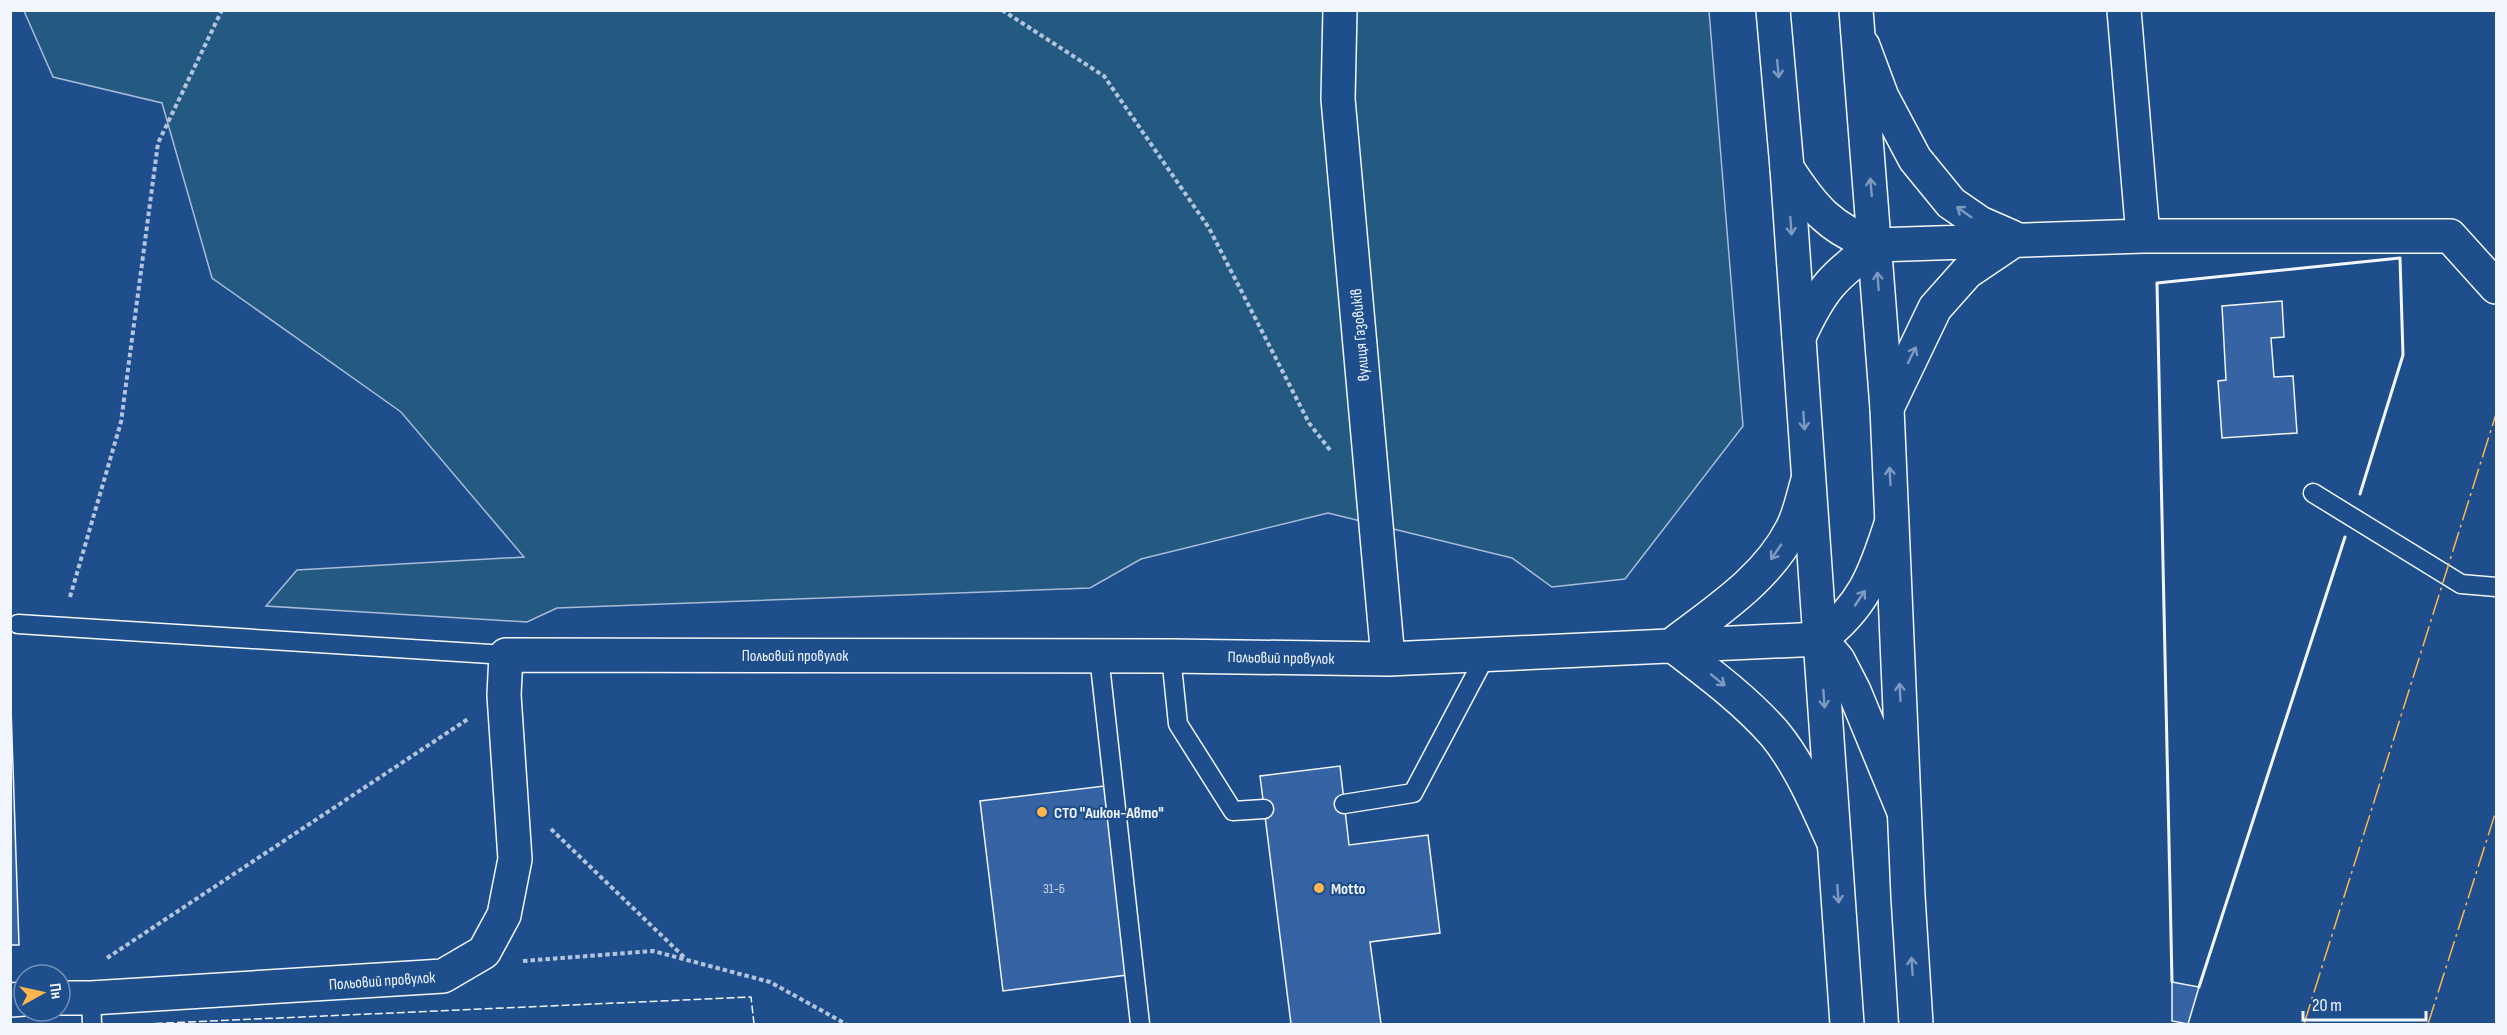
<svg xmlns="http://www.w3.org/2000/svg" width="2507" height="1035" font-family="'Sofia Sans Condensed',sans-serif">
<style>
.green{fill:#245a82;stroke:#a8bbd7;stroke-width:1.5}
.building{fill:#3563a3;stroke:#f2f6ff;stroke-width:1.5}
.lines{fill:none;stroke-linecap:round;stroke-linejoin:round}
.lane-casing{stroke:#f2f6ff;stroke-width:21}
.street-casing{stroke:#f2f6ff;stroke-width:36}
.highway-casing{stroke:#f2f6ff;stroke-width:36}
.path{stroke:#b3c4dc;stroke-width:4;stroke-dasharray:4.5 3;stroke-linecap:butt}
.lane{stroke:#1f4e8c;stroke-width:18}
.street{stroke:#1f4e8c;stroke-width:33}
.highway{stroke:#1f4e8c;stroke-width:33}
.fence{stroke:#f2f6ff;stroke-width:1.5;stroke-dasharray:8 3;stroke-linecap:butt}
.wall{stroke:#f2f6ff;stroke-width:3}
.power{stroke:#ffb74d;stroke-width:1.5;stroke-dasharray:21 4.5 3 4.5;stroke-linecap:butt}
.oneway{stroke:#7e9ac0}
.poi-dot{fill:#ffb74d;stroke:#1f4e8c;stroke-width:2}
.labels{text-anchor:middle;stroke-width:4.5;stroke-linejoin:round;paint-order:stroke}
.number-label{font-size:14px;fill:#c3d1e8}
.street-label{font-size:16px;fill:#f2f6ff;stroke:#1f4e8c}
.poi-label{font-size:16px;font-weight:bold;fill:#f2f6ff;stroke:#1f4e8c;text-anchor:start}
</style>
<rect width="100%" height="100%" fill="#1f4e8c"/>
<!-- green -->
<path class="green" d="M24 11H1709L1743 426 1625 579 1552 587 1512 558 1328 513 1141 559 1090 588 557 608 527 622 266 606 297 570 524 557 401 412 212 278 162 103 53 77Z"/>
<!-- building -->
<path class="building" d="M2282 301 2284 337 2271 338 2274 377 2293 376 2297 433 2222 438 2218 381 2226 380 2222 306Z
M10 678 19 945H10Z
M1340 766 1349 845 1428 835 1440 933 1370 942 1381 1024H1291L1260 776Z
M1104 786 1127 975 1003 991 980 801Z
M2172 982 2199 987 2188 1024 2172 1021Z"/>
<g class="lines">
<defs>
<path id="lane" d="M2313 493 2461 584 2496 587
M18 624 506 655
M1099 656 1140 1024
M1171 656 1178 724 1233 811 1264 809
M1344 804 1413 793 1486 655
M91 998 92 1024"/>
<path id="street" d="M1340 10 1338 99 1388 659
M2124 10 2143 236
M1863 46 1882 97 1915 159 1951 203 1980 223 2012 237
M1787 168C1812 207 1831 230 1876 245L2143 236H2450L2496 287
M1799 337C1821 289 1833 276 1876 245
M1887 408 1935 308 1967 272 2016 239
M1808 480C1803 496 1800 514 1792 529 1767 579 1715 612 1672 645 1707 672 1744 699 1774 733 1800 764 1817 806 1834 843
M1820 639 1838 660 1854 691 1904 812
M1820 639C1863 607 1875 574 1891 524
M60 998H91L443 976 484 952 504 915 515 859 504 695 506 655 1171 656 1388 659 1820 639
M10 1000 24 999"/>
<path id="highway" d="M1773 10 1787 168 1847 1024
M1856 10 1887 408 1908 896 1916 1024"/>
</defs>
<!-- lane casing -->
<use href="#lane" class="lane-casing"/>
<!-- street casing -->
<use href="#street" class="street-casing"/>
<!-- highway casing -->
<use href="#highway" class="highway-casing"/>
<!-- path -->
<path class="path" d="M1002 10 1104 76 1209 228 1309 423 1330 450
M70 597 121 422 158 143 222 10
M551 829 686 959
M107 958 468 719
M523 961 653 951 770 982 846 1024"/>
<!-- lane -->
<use href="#lane" class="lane"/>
<!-- street -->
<use href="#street" class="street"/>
<!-- highway -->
<use href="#highway" class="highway"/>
<!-- fence -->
<path class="fence" d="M144 1024 751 997 754 1024"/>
<!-- wall -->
<path class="wall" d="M2172 982 2157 283 2400 258 2403 355 2360 494
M2199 987 2345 537"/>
<!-- power -->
<path class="power" d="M2304 1024 2496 414
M2428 1024 2496 811"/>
</g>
<!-- one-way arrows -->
<defs><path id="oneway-shaft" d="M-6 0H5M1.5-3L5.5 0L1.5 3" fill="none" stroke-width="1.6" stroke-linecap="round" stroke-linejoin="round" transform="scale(1.5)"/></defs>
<g class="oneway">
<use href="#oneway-shaft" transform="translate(1778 69) rotate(85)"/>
<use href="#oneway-shaft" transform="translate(1871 187) rotate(-95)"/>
<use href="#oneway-shaft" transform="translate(1964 212) rotate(-145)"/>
<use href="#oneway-shaft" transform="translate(1791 226) rotate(86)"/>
<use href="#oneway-shaft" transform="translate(1878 281) rotate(-94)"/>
<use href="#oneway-shaft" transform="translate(1912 355) rotate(-64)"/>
<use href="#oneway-shaft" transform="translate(1804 421) rotate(86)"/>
<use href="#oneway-shaft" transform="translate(1890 476) rotate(-93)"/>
<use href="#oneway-shaft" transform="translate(1776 552) rotate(125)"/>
<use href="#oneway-shaft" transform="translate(1860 598) rotate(-56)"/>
<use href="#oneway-shaft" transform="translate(1718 680) rotate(39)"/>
<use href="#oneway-shaft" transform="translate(1900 692) rotate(-93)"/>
<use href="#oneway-shaft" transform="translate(1824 699) rotate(86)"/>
<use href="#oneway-shaft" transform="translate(1838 894) rotate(86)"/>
<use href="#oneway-shaft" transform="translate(1912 966) rotate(-94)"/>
</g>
<!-- markers -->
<g class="poi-dot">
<circle cx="1042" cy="812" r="6"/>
<circle cx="1319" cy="888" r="6"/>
</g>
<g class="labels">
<!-- number labels -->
<g class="number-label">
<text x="1054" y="893">31-Б</text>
</g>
<!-- street labels -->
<g class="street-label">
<text transform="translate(1359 335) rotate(-95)" y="6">вулиця Газовиків</text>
<text x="795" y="661">Польовий провулок</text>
<text transform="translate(1281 657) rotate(1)" y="6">Польовий провулок</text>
<text transform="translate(382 980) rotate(-4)" y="6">Польовий провулок</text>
</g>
<!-- poi labels -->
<g class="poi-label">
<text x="1054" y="818">СТО "Аикон-Авто"</text>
<text x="1331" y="894">Motto</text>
</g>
</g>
<!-- border -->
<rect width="2507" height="1035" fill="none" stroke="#f2f6ff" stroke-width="24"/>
<!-- north arrow -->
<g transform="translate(42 993) rotate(82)"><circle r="28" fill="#1f4e8c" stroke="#7391ba" stroke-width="1.5"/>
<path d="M0-4.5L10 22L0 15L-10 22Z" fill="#ffb74d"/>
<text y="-9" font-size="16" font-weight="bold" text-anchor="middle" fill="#f2f6ff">Пн</text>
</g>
<!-- scale -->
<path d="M2303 1011v9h123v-9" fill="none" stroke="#f2f6ff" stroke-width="3"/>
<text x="2312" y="1011" font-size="18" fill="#f2f6ff" stroke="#1f4e8c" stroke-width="4.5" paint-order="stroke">20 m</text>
</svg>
